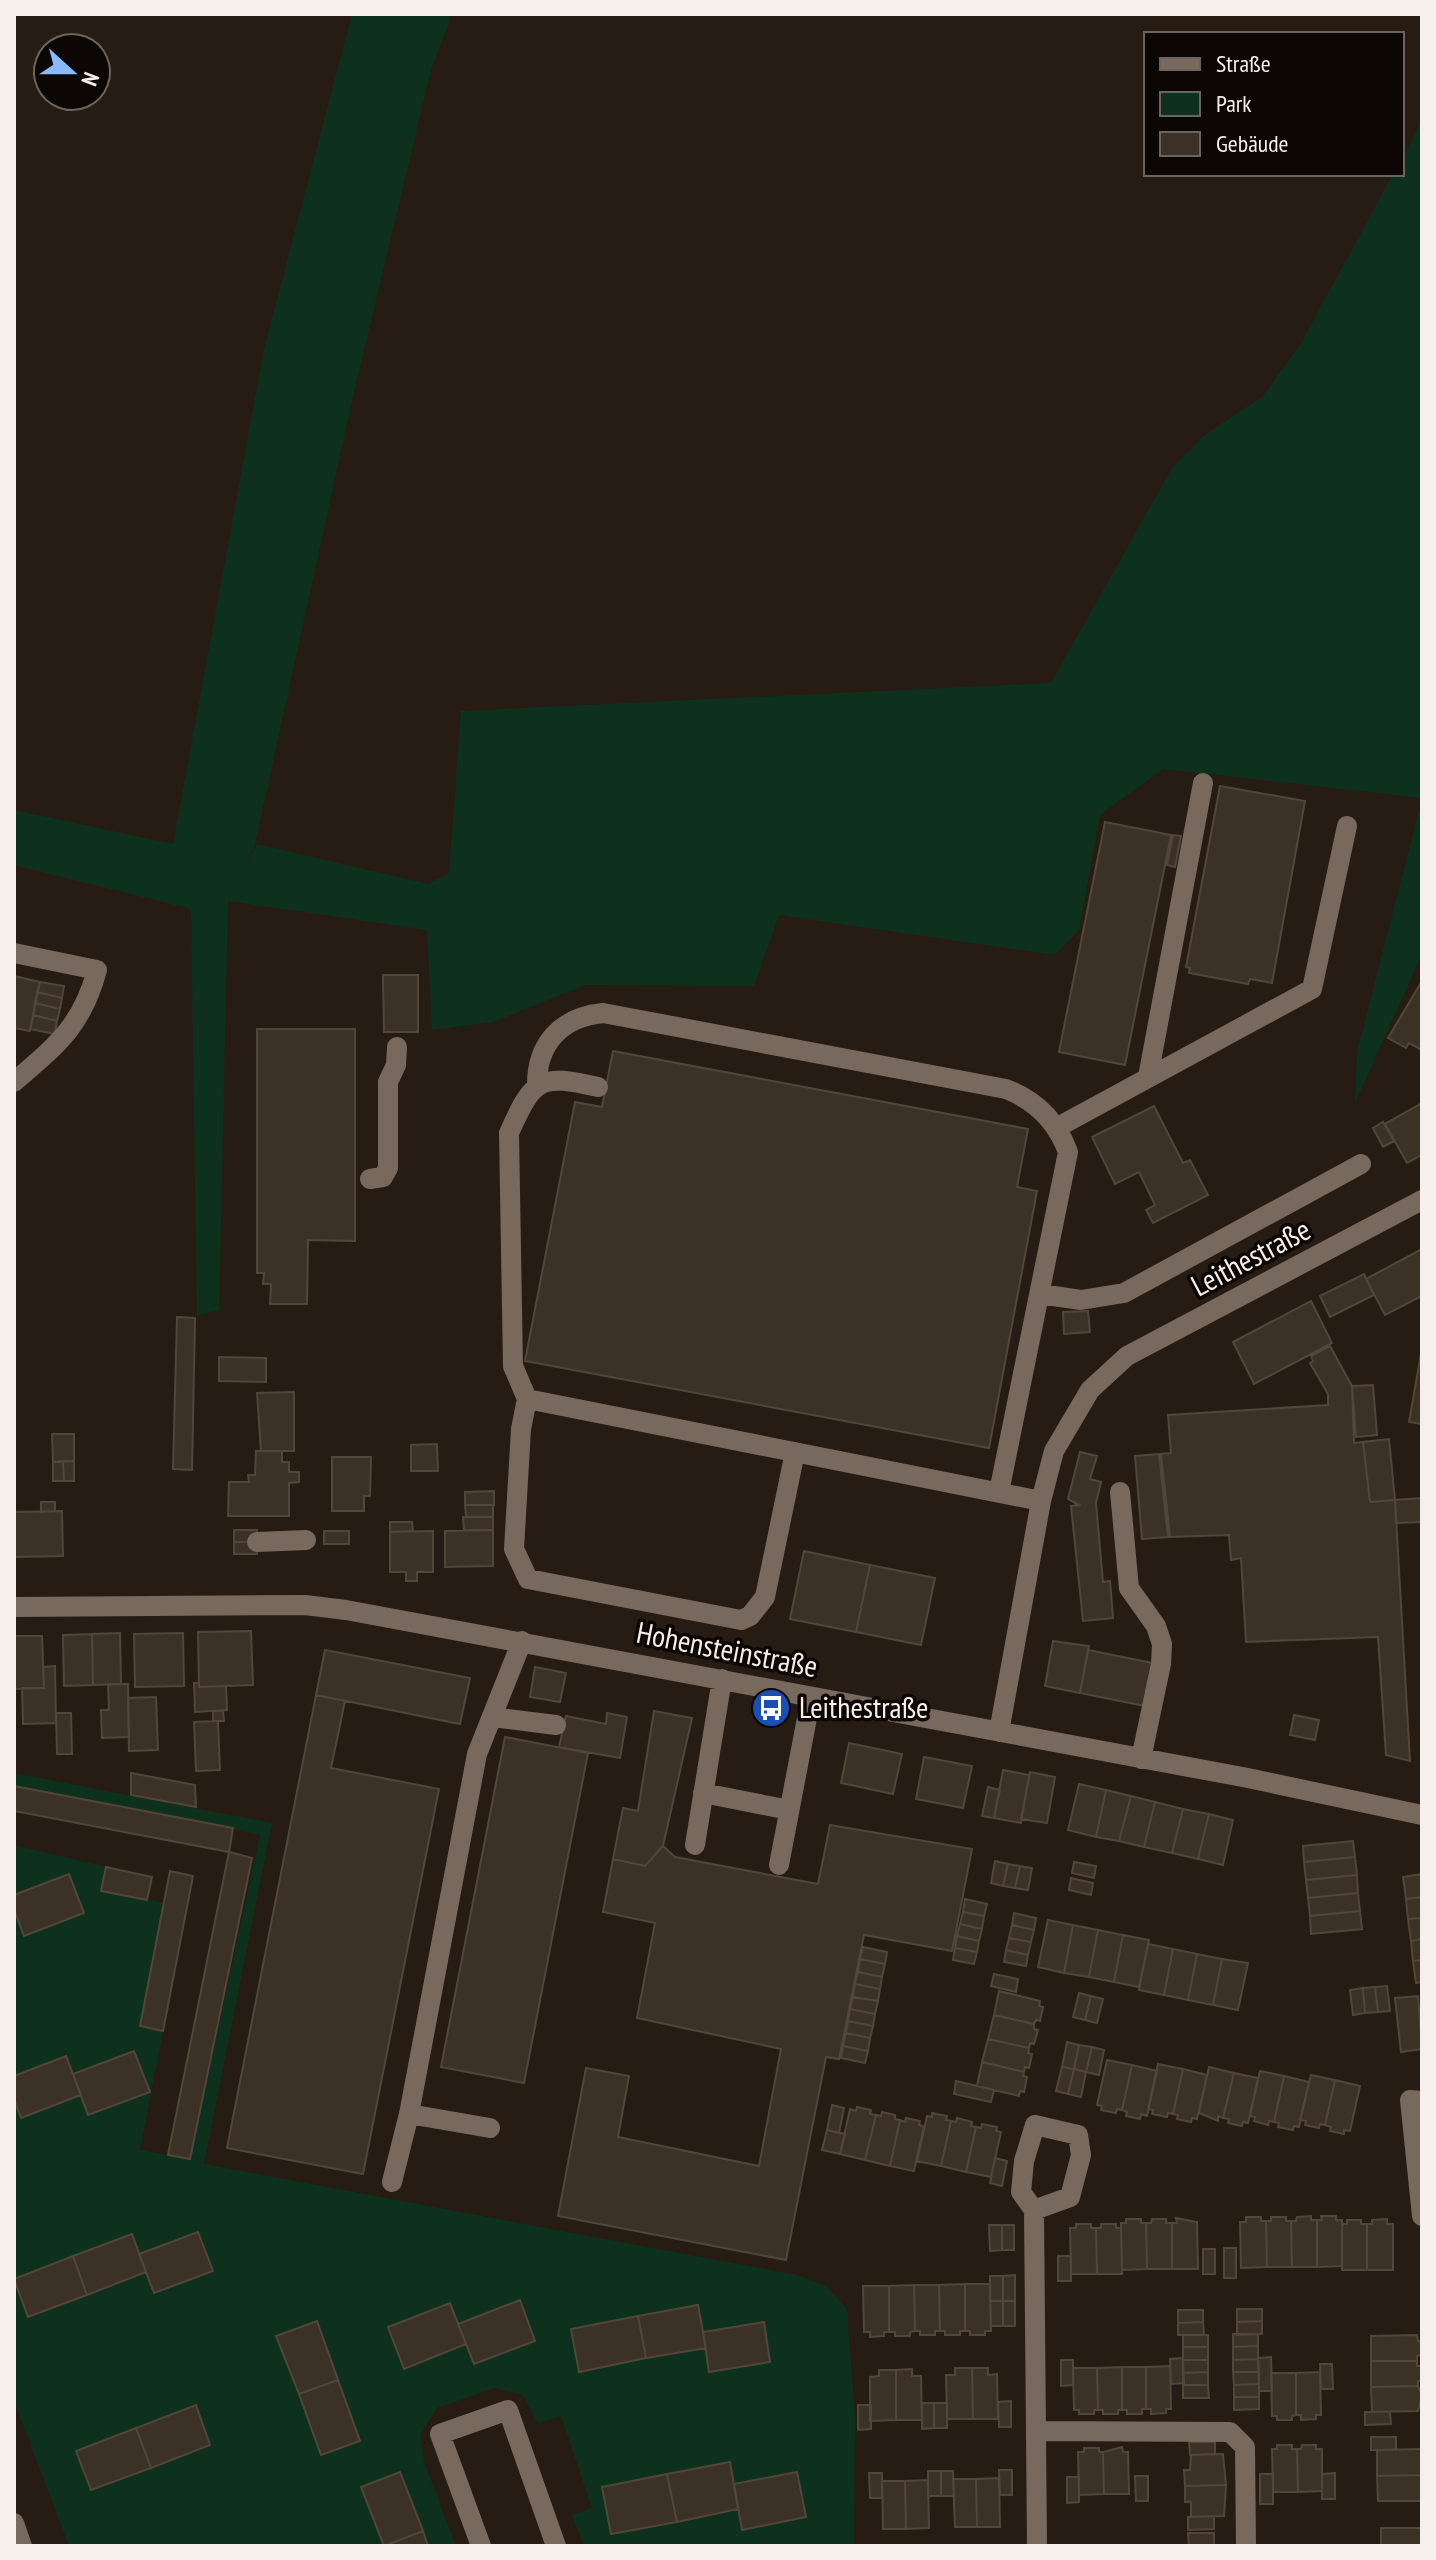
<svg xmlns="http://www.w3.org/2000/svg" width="1436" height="2560" font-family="'PT Sans Narrow',sans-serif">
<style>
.green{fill:#0e311e}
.building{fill:#3c3127;stroke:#52463b;stroke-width:2}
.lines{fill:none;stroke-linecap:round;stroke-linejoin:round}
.minor{stroke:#77695e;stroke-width:20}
.labels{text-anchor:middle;stroke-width:7;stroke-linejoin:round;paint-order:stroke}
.street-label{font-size:30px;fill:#f7efe9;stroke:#0c0704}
.poi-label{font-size:30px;fill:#f7efe9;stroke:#0c0704;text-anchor:start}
</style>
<rect width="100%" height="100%" fill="#271c13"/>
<!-- green -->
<path class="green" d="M352 14H452L431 70 351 405 255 844 246 864 257 844 428 884 449 873 461 711 1051 683 1172 468 1206 434 1262 397 1300 345 1393 174H1402V158L1422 121V798L1163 769 1100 815 1079 930 1055 955 779 915 754 986 585 985 493 1022 432 1030 427 930 228 901 219 1310 197 1316 191 909 14 865V810L173 844 264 349Z
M1422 799V954L1355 1103 1357 1052Z
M14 1773 272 1823 204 2164 797 2275 826 2286 847 2309 855 2417 854 2546H584L572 2515 592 2508 561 2416 538 2423 523 2395 494 2388 437 2408 420 2434 424 2462 456 2546H69L14 2401V1845L106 1867 102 1891 164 1903 140 2026 163 2031 140 2150 190 2159 260 1835 14 1786Z"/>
<!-- building -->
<path class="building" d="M1220 786 1305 801 1272 983 1250 979 1248 984 1189 973 1190 968 1186 967Z
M1105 822 1171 835 1125 1065 1059 1052Z
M1173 835 1181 836 1175 867 1167 865Z
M383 975H418V1032H384Z
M14 976 40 982 30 1031 14 1028Z
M1422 981V1047L1420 1049 1409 1043 1406 1048 1388 1038Z
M40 982 64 986 62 998 37 992Z
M37 992 62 998 60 1009 35 1003Z
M35 1003 60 1009 57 1021 33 1015Z
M33 1015 57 1021 55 1034 30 1029Z
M257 1029H355V1241L308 1240 307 1304H270L271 1284H263L264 1273H257Z
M613 1051 1028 1129 1017 1187 1037 1191 989 1448 525 1361 575 1102 602 1107Z
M1422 1103V1155L1407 1163 1385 1124Z
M1154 1106 1183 1163 1190 1160 1208 1195 1153 1223 1146 1210 1155 1205 1139 1172 1115 1184 1092 1137Z
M1383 1122 1394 1141 1383 1147 1373 1128Z
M1422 1249V1296L1385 1315 1366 1279Z
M1364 1274 1374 1295 1330 1317 1320 1296Z
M1311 1301 1332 1343 1254 1384 1233 1342Z
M1088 1311 1090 1332 1064 1334 1063 1312Z
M177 1317 195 1318 192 1470 173 1469Z
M1330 1346 1352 1386 1354 1443 1363 1442 1370 1502 1395 1500 1410 1761 1386 1755 1378 1637 1246 1642 1241 1558 1231 1560 1229 1535 1170 1537 1161 1454 1171 1453 1168 1415 1328 1405V1394L1310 1363 1313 1361 1311 1356Z
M1422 1348V1424L1409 1422Z
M219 1357 266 1358V1382L219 1381Z
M1373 1385 1377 1435 1356 1437 1352 1386Z
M294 1392V1451H261L257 1393Z
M52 1434H74V1461L53 1462Z
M1389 1439 1395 1500 1370 1502 1363 1442Z
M437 1444 438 1471H411V1445Z
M256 1451H282V1462H289V1472H299V1482L289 1483V1516H228L229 1482H249L248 1475H255Z
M1080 1452 1097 1456 1090 1479 1101 1482 1096 1503 1103 1582 1110 1581 1113 1618 1083 1621 1071 1506 1079 1505 1068 1499Z
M1159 1454 1168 1537 1142 1539 1135 1456Z
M332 1457H371L370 1496H364V1511H332Z
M63 1461H74V1481H64Z
M63 1461 64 1481H53V1462Z
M494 1491V1505H465V1492Z
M1422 1498V1522L1396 1523 1395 1500Z
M41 1502H55V1511L41 1512Z
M465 1505H493V1517H466Z
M62 1511 63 1556 14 1557V1512Z
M463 1517H493V1530H464Z
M390 1522H412L413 1531 390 1532Z
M234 1530H257V1542H234Z
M493 1530V1566L445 1567V1531Z
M324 1531H349V1544H324Z
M433 1531V1572H417V1581H406V1572H390V1532Z
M234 1542H257V1554H234Z
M804 1551 870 1565 856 1632 790 1619Z
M870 1565 935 1578 921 1645 856 1632Z
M251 1631 253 1685 199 1687 198 1632Z
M120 1633 121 1684 93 1685 92 1634Z
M183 1633 184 1686 135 1687 134 1634Z
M92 1634 93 1685 64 1686 63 1635Z
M14 1636H42L44 1688 14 1689Z
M1053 1641 1089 1646 1080 1693 1045 1686Z
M325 1650 470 1678 460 1724 316 1695Z
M1088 1650 1153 1663 1145 1706 1080 1693Z
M55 1666 56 1723 23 1724 22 1688H44L43 1667Z
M535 1667 566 1673 560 1702 530 1697Z
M194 1683H199V1687L226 1686 227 1710 195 1712Z
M108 1684H128L129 1737 102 1738 101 1710H109Z
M316 1695 345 1701 331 1768 439 1789 363 2174 227 2148Z
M156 1697 158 1750 129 1751 128 1698Z
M213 1711H223L224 1721H213Z
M654 1711 692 1718 663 1846 645 1866 613 1859 623 1808 638 1811Z
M56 1713H71L72 1754H57Z
M607 1713 627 1717 620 1758 559 1747 566 1716 606 1724Z
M1294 1715 1319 1720 1315 1740 1290 1735Z
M218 1721 220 1770 196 1771 194 1722Z
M505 1737 588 1753 524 2083 441 2067Z
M849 1743 902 1754 893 1794 841 1783Z
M924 1757 972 1766 963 1808 916 1799Z
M1003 1770 1029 1775 1021 1823 994 1818Z
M1030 1772 1055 1777 1047 1823 1021 1819Z
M131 1773 195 1785 196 1807 131 1795Z
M1079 1784 1106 1790 1096 1837 1068 1830Z
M14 1786 233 1828 229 1852 14 1811Z
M988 1787 1000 1790 994 1818 982 1816Z
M1106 1790 1131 1796 1119 1841 1096 1837Z
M1131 1796 1155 1802 1144 1847 1119 1841Z
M1155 1802 1183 1809 1172 1853 1144 1847Z
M1183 1809 1209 1814 1198 1859 1172 1853Z
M1209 1814 1233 1820 1223 1865 1198 1859Z
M830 1825 972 1849 952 1951 864 1935 839 2059 826 2057 786 2260 558 2216 586 2068 629 2076 618 2137 759 2166 781 2049 637 2018 655 1923 603 1912 613 1859 645 1866 663 1846 675 1857 818 1884Z
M1353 1841 1355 1857 1304 1862 1303 1846Z
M229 1852 252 1858 190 2159 168 2155Z
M1355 1857 1357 1875 1306 1880 1304 1862Z
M995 1861 1008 1864 1003 1886 991 1883Z
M1074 1862 1096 1866 1094 1878 1072 1873Z
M1008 1864 1020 1866 1015 1888 1003 1886Z
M1020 1866 1032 1868 1028 1890 1015 1888Z
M106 1867 152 1877 147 1900 101 1891Z
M170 1871 193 1876 163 2031 140 2026Z
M69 1874 84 1913 24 1936 14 1909V1895Z
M1422 1874V1897L1406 1899 1403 1877Z
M1357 1875 1358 1893 1308 1898 1306 1880Z
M1071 1878 1093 1883 1091 1895 1069 1890Z
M1358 1893 1360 1911 1310 1916 1308 1898Z
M1422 1897V1918L1408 1919 1406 1899Z
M965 1899 987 1904 984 1916 963 1912Z
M1360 1911 1362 1929 1311 1934 1310 1916Z
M963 1912 984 1916 982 1929 960 1924Z
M1014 1913 1036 1918 1034 1930 1012 1925Z
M1422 1918V1939L1411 1941 1408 1919Z
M1048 1920 1073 1925 1064 1973 1038 1967Z
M960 1924 982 1929 979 1941 957 1936Z
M1012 1925 1034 1930 1031 1942 1009 1938Z
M1073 1925 1098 1930 1089 1977 1064 1973Z
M1098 1930 1123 1935 1114 1982 1089 1977Z
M1123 1935 1149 1940 1139 1987 1114 1982Z
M957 1936 979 1941 977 1952 955 1948Z
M1009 1938 1031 1942 1028 1955 1006 1950Z
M1422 1939V1960L1413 1961 1411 1941Z
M1148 1944 1173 1949 1164 1995 1139 1990Z
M863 1947 887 1952 885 1964 860 1959Z
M955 1948 977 1952 974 1964 953 1960Z
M1173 1949 1197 1954 1188 2000 1164 1995Z
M1006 1950 1028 1955 1026 1966 1004 1962Z
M1197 1954 1222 1959 1213 2005 1188 2000Z
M860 1959 885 1964 882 1977 858 1972Z
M1222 1959 1248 1963 1238 2010 1213 2005Z
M1422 1960V1982L1416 1983 1413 1961Z
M858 1972 882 1977 880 1989 855 1984Z
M994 1974 1018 1979 1016 1992 991 1986Z
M855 1984 880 1989 878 2001 853 1997Z
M1387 1986 1390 2011 1378 2012 1375 1987Z
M1375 1987 1378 2012 1365 2013 1363 1988Z
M1363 1988 1365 2013 1353 2015 1350 1990Z
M999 1991 1040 2001 1039 2006 1043 2007 1040 2021 1036 2020 1034 2024 994 2015Z
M1079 1993 1091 1996 1085 2020 1073 2017Z
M1091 1996 1103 1999 1097 2023 1085 2020Z
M1418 1996 1422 2049 1401 2052 1395 1998Z
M853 1997 878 2001 875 2014 850 2009Z
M850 2009 875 2014 873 2026 848 2021Z
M994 2015 1034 2024V2029L1038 2030 1034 2044 1030 2043 1029 2048 988 2039Z
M848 2021 873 2026 870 2038 846 2033Z
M846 2033 870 2038 868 2051 843 2046Z
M988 2039 1029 2048 1028 2053 1032 2054 1029 2068 1025 2067 1024 2072 982 2062Z
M1067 2042 1079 2045 1074 2069 1062 2067Z
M1079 2045 1092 2047 1086 2072 1074 2069Z
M843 2046 868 2051 865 2063 841 2058Z
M1092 2047 1104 2050 1099 2075 1086 2072Z
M134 2051 150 2092 88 2115 73 2074Z
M66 2056 81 2095 21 2118 14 2099V2076Z
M1107 2060 1132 2065 1122 2110 1117 2109 1116 2113 1101 2110 1102 2106 1097 2105Z
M982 2062 1024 2072 1023 2076 1027 2077 1024 2092 1020 2091 1019 2096 977 2086Z
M1158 2064 1183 2069 1173 2114 1168 2113 1167 2117 1152 2114 1153 2110 1148 2109Z
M1132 2065 1157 2071 1147 2116 1141 2114 1140 2119 1126 2116 1127 2112 1122 2110Z
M1062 2067 1074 2069 1068 2094 1056 2091Z
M1209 2067 1234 2073 1223 2118 1218 2116V2121L1199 2113Z
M1074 2069 1086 2072 1081 2097 1068 2094Z
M1183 2069 1207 2075 1197 2119 1192 2118 1191 2122 1177 2119 1178 2115 1173 2114Z
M1260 2071 1284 2076 1274 2122 1269 2121 1268 2125 1254 2121 1255 2117 1250 2116Z
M1234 2073 1258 2078 1248 2123 1243 2122 1242 2126 1228 2123 1229 2119 1223 2118Z
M1311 2075 1335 2080 1325 2125 1320 2124 1319 2128 1305 2125 1306 2121 1300 2120Z
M1284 2076 1309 2082 1299 2127 1294 2126 1293 2130 1278 2127 1279 2123 1274 2122Z
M1335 2080 1360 2086 1350 2131 1344 2130V2134L1330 2131 1331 2127 1325 2125Z
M956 2081 994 2090 991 2102 954 2094Z
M832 2105 844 2108 839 2133 827 2130Z
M857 2107 871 2110 870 2114 876 2115 865 2160 840 2154 850 2109 856 2111Z
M882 2112 895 2115V2119L900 2120 890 2166 865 2160 876 2115 881 2116Z
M932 2113 947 2116 946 2120 951 2121 941 2166 917 2161 927 2116 932 2117Z
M906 2118 920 2121 919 2125 924 2126 914 2171 890 2166 900 2120 905 2122Z
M957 2118 972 2122 971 2126 976 2127 966 2172 941 2166 951 2121 956 2122Z
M982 2124 997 2127 996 2131 1001 2132 991 2177 966 2172 976 2127 981 2128Z
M827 2130 845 2134 840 2154 822 2150Z
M995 2158 1007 2161 1002 2186 990 2183Z
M1311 2216V2220H1317V2267H1292L1291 2221H1296L1297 2217Z
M1321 2216H1336V2220H1342V2266L1317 2267V2220H1322Z
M1246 2217H1261V2221H1266L1267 2267 1241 2268 1240 2222H1246Z
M1271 2217H1286V2221H1291L1292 2267H1267L1266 2221H1271Z
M1176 2218 1197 2222 1198 2269H1172V2223H1177Z
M1126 2219H1141V2223H1146L1147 2269 1122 2270 1121 2223H1126Z
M1152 2219H1166V2223H1172V2269H1147L1146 2223H1151Z
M1387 2219V2224H1393V2270H1367V2224H1372V2220Z
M1347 2220H1361V2224H1367V2270H1342V2224H1347Z
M1076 2224H1091V2228H1096L1097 2274H1071L1070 2228H1076Z
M1101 2224H1116V2228H1121L1122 2274H1097L1096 2228H1101Z
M989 2225H1002V2250L990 2251Z
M1002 2225H1014V2250H1002Z
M198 2232 213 2271 154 2293 139 2254Z
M132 2234 146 2272 87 2295 73 2256Z
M1224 2248H1236V2278H1224Z
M1203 2249H1215V2274H1203Z
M73 2256 87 2295 28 2317 14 2279Z
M1058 2256H1071V2281H1058Z
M1015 2275V2301H1003V2276Z
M990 2276H1003V2301H990Z
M965 2284H990L991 2331H985V2335H970V2331H965Z
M965 2284V2331H960V2335H945V2331H940L939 2285Z
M914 2285 915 2331 910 2332V2336H895V2332H889V2286Z
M914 2285H939L940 2331H935V2335H920V2331H915Z
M863 2286H889V2332H884V2336L870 2337V2332H864Z
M520 2300 535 2341 474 2364 458 2324Z
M990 2301H1003V2326H991Z
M1003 2301H1015V2326H1003Z
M450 2303 466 2344 404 2369 388 2327Z
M698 2305 706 2348 646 2358 638 2316Z
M1237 2309H1262V2321L1237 2322Z
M1178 2310H1203V2322L1178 2323Z
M638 2316 646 2358 579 2372 571 2329Z
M317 2321 338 2380 299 2394 276 2336Z
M1262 2321V2334L1237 2335V2322Z
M764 2322 770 2362 709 2372 703 2332Z
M1203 2322 1204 2335H1178V2323Z
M1233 2334H1258V2346L1233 2347Z
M1183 2335H1208V2347H1183Z
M1417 2335 1418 2341H1422V2355L1417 2356V2361H1371V2336Z
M1258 2346V2359L1233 2360V2347Z
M1183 2347H1208V2360H1183Z
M1271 2357 1272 2391H1259L1258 2358Z
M1183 2358 1184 2383 1171 2384 1170 2359Z
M1258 2359 1259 2372H1233V2360Z
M1061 2360H1073V2385L1061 2386Z
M1183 2360H1208V2372L1183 2373Z
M1371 2361H1417V2366H1422V2380L1418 2381V2386L1371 2387Z
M1320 2364H1332L1333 2389H1321Z
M1170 2366 1171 2409H1166V2413L1151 2414V2409H1146V2367Z
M1122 2367V2410H1118V2414H1103V2410H1098L1097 2368Z
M1122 2367H1146V2409H1142V2414H1127V2410H1122Z
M955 2368H972L973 2419H947L946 2375H955Z
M972 2368H988V2375L997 2374 998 2419H973Z
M1073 2368H1097L1098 2410H1094V2414H1079V2410H1074Z
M912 2369V2376H921L922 2420H896V2370Z
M879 2370H896V2420L870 2421V2377L879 2376Z
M1208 2372V2385H1183V2373Z
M1233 2372H1259V2384L1234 2385Z
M1320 2372 1321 2415H1316V2419L1301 2420V2415H1296V2373Z
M1271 2373H1296V2415L1292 2416V2420H1277V2416H1272Z
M338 2380 360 2441 321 2455 299 2394Z
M1259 2384V2397H1234V2385Z
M1183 2385H1208L1209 2398H1183Z
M1418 2386 1422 2396 1418 2411 1372 2412 1371 2387Z
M1234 2397H1259V2409L1234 2410Z
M1011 2401V2427H999L998 2402Z
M922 2403H934V2428L922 2429Z
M934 2403H947V2428H934Z
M196 2405 210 2445 151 2468 136 2428Z
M858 2405H871V2429L858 2430Z
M1365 2412H1390L1391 2424 1365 2425Z
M136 2428 151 2468 91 2490 76 2451Z
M1371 2437H1396V2450H1371Z
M1189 2442H1215V2454L1190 2455Z
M1277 2445H1292V2449H1297L1298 2492H1273L1272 2449H1277Z
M1302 2445H1316V2449H1322V2491L1298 2492 1297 2449H1301Z
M1122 2447 1123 2452H1128L1129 2494H1104L1103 2452Z
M1084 2448H1099V2452H1103L1104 2494 1079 2495 1078 2452H1084Z
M1422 2449V2475L1377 2476V2450Z
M1223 2454 1226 2485 1185 2486 1184 2470H1190L1191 2455Z
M730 2462 738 2509 677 2522 667 2474Z
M999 2470H1012V2495H1000Z
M928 2471H941V2496H928Z
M941 2471H953L954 2496H941Z
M400 2472 423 2531 384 2546 361 2487Z
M797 2472 806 2517 742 2530 734 2484Z
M869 2473H882V2498H870Z
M1335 2473V2499H1322V2474Z
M667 2474 677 2522 611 2534 602 2487Z
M1260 2474H1273V2504H1260Z
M1422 2475V2501H1378L1377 2476Z
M1135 2476H1148V2501H1136Z
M1067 2477H1079V2502L1067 2503Z
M999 2478 1000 2527H977L976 2479Z
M953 2479H976L977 2527H955Z
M928 2480 929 2528 906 2529 905 2481Z
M882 2481H905L906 2529H883Z
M1226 2485 1224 2516 1191 2517V2502H1185V2486Z
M1214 2516V2529L1188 2530V2517Z
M1381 2528H1422V2546H1381Z
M423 2531 428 2546H384Z
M1188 2533H1214V2546H1189Z"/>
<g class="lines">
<!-- minor -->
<path class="minor" d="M14 953 97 970C82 1026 57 1045 14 1082
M1148 1077 1203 783
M537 1087C536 1044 561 1017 603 1013L1006 1089C1037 1101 1057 1122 1068 1152L999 1492
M598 1087C540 1074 534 1077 509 1133L513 1366 527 1399 521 1429 514 1549 528 1579 741 1620 750 1616 765 1597 795 1452
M1056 1128 1312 989 1347 826
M370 1179 383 1177 388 1168V1082L396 1065 397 1047
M1040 1294 1081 1300 1124 1293 1361 1164
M527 1399 1041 1501
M1120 1492 1129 1588 1156 1626 1162 1644 1161 1664 1141 1759
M257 1542 306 1540
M14 1607 305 1605 346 1610 1248 1778 1422 1815
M492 1717 556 1725
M999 1732 1041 1501 1054 1451 1090 1390 1127 1356 1422 1200
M703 1793 789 1810
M695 1845 722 1679
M779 1865 811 1697
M409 2114 490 2128
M392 2182 409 2114 477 1754 522 1641
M1034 2210 1021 2192 1024 2161 1035 2125 1078 2135 1081 2155 1070 2197 1034 2210 1037 2546
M1422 2216 1410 2100 1422 2101
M1037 2431 1230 2432 1245 2447 1246 2546
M14 2523 22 2546
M481 2546 440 2434 508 2410 556 2546"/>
</g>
<!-- icons -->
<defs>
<symbol id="bus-disc" viewBox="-11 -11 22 22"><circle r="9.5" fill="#1a4fb4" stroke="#0c0704"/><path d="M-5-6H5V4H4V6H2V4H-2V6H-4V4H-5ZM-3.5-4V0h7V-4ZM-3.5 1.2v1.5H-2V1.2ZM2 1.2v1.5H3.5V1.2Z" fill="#fff"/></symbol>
</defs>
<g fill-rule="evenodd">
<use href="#bus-disc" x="749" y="1686" width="44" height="44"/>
</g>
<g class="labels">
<!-- street labels -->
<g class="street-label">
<text transform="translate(1251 1258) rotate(-28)" y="10">Leithestraße</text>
<text transform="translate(727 1650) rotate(11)" y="10">Hohensteinstraße</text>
</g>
<!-- poi labels -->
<g class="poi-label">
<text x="799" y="1718">Leithestraße</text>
</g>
</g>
<!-- border -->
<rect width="1436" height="2560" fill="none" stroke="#f7efe9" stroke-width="32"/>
<!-- legend -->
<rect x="1144" y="32" width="260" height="144" fill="#0c0704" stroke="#6a6460" stroke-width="2"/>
<rect x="1160" y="58" width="40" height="12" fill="#77695e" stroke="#6a6460" stroke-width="2"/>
<text x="1216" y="72" font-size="24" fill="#f7efe9">Straße</text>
<rect x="1160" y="92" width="40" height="24" fill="#0e311e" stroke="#6a6460" stroke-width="2"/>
<text x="1216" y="112" font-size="24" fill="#f7efe9">Park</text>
<rect x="1160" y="132" width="40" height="24" fill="#3c3127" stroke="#6a6460" stroke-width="2"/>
<text x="1216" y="152" font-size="24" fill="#f7efe9">Gebäude</text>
<!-- north arrow -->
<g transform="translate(72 72) rotate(111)"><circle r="38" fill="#0c0704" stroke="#6a6460" stroke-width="2"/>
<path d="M0-6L14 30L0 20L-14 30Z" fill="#88bafc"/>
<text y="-12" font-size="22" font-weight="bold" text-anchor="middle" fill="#f7efe9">N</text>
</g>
</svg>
